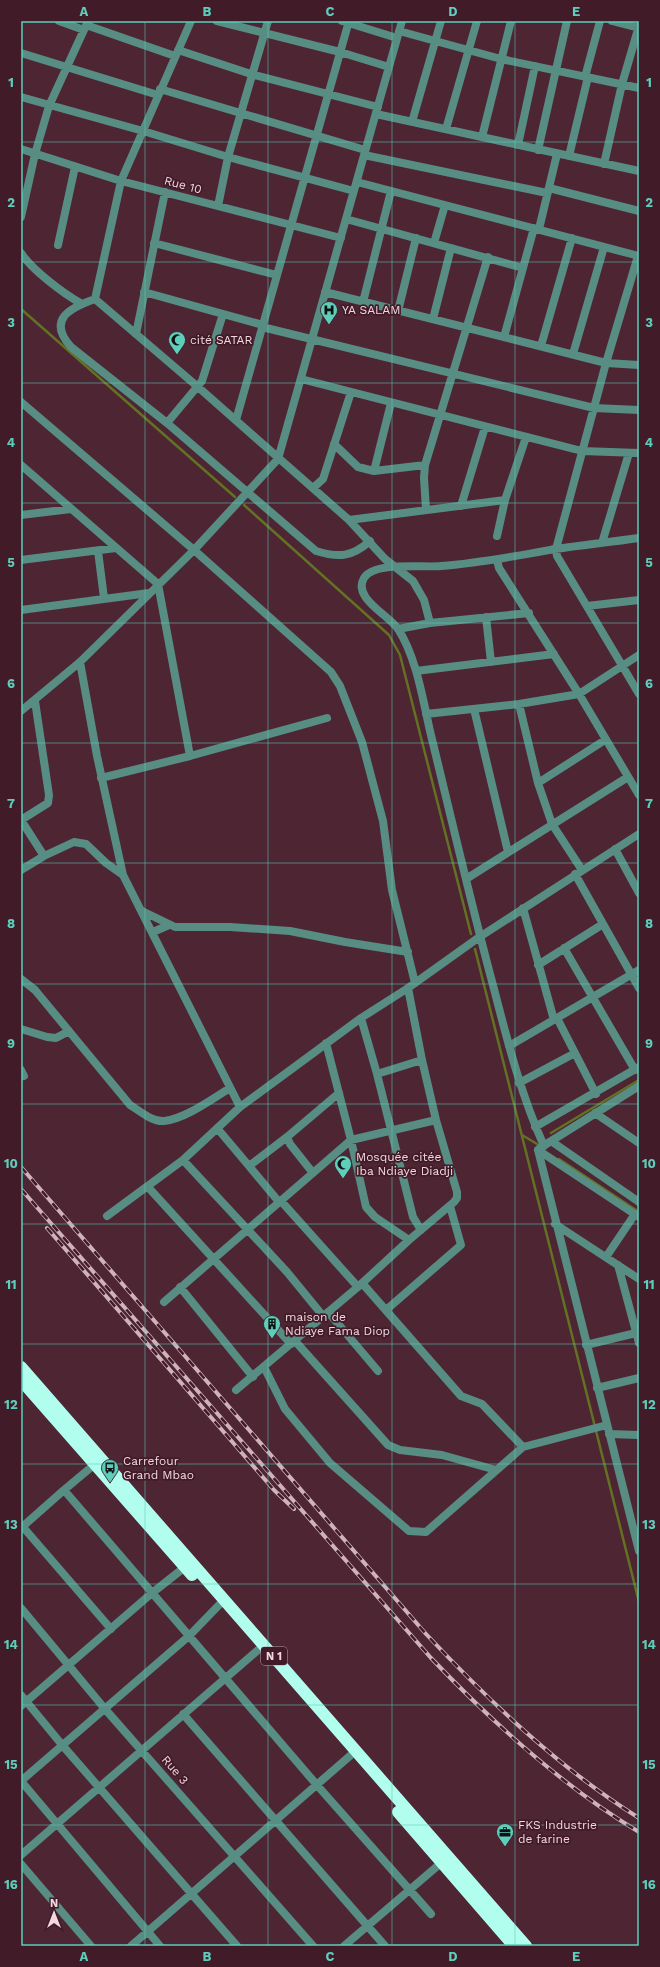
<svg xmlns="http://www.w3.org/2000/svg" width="660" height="1967" font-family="'Work Sans',sans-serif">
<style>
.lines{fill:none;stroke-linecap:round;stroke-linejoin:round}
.stream{stroke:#627222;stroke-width:2.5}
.street{stroke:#578d82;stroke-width:8}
.highway{stroke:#b1feee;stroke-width:12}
.rail-casing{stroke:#d0b2bb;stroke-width:4}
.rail{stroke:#421b29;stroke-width:2.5;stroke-dasharray:8;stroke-linecap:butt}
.grid{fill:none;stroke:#5cceba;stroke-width:1;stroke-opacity:0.55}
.labels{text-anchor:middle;stroke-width:3.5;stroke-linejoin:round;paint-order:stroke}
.shield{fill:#421b29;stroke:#bd9fa8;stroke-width:1}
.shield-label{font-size:11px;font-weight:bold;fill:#f2d7df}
.street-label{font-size:12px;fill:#f2d7df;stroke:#421b29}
.poi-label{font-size:12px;fill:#f2d7df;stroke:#421b29;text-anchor:start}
.neatline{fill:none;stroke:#5cceba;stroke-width:1.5}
.grid-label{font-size:13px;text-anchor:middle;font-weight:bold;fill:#5cceba}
</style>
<rect width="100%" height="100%" fill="#4d2533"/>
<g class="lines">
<!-- stream -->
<path class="stream" d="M21 309 235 497
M244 505 389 635 400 655 471 934
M475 949 639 1602
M551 1133 639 1080
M522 1135 537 1144
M559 1159 639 1212"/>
<!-- street -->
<path class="street" d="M59 21 84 30
M191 21 121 181 95 299C69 308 47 320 71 347L167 423 316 551C339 558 352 557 370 541
M217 21 340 52 389 67
M342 21 397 38
M612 21 639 28
M86 25 175 56
M399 31 501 59 639 88
M178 50 251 74 378 107
M21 53 158 95
M585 77 600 21
M160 89 365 150
M21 97 143 131 228 157 354 191
M376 114 639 171
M412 122 441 21
M446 129 477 21
M482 137 511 21
M518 145 535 66
M21 149 121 181 341 238
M538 150 567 21
M364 155 547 193
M569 156 588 77
M604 164 622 84 639 26
M357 182 639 256
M549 188 639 211
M218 206 228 157 268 21
M21 217 35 154 49 106 88 21
M346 219 523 268
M539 229 557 154
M154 243 277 275
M434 243 445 205
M58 245 75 167
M21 253C32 270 64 294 82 304
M638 256 606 363 556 549 557 556 639 694
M144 292 263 325
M325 292 606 363 639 365
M95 299 198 387 349 520 385 559 413 581 424 600 430 623
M363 302 391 191
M398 311 416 238
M433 319 451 248
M262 327 594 408 639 410
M136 334 165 192
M504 337 534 228
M541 346 572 238
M573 354 604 247
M301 379 582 451 639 453
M21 402 194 550 331 672 340 686 362 742 383 821 392 890 415 983
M236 420 349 21
M167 423 202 381 223 314
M334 444 358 467 374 471 425 465
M21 465 158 584 190 756
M374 471 391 403
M313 488 323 479 351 392
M461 506 485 427
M426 510 424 478 425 465 488 257
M21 515 71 509
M349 520 505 500
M497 536 505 500 526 437
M602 543 629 453
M98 551 104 598
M21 560 116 548
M497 560 499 568 579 694 639 795
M587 606 639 600
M21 610 149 593
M486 617 491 662
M398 629 430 623 529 613
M80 662 97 756 123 875 240 1107
M416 671 554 654
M519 704 538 783 552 824 582 870
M474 709 508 852
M21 711 80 662 194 550 278 459 402 21
M426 714 519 704 579 694 639 655
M101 778 190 756 327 718
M538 783 605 740
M21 820 48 803 49 795 35 701
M21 820 44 856
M615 849 639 893
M21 870 44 856 74 842 86 844 106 863 123 875
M575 874 639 988
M466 879 628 777
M523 908 554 1020
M142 911 175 927H230L290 931 345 942 408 952
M153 932 169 925
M564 948 635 1070
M538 965 603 924
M21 979 35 990 130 1105C140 1111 152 1122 164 1121 185 1119 212 1099 230 1088
M408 988 422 1060
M361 1018 377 1074 413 1217 421 1230
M557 1018 596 1094
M21 1029 47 1037 56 1038 69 1031
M326 1043 351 1140 366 1207 375 1217 409 1240
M509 1046 639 970
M21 1070 24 1076
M519 1083 575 1053
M595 1113 639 1143
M535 1127 639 1067
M217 1128 249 1166
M287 1137 290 1144 313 1173
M551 1141 639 1202
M544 1146C521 1095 508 1043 494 989 471 904 451 817 430 731 423 700 416 656 398 629 389 615 352 598 364 578 374 561 424 568 441 566 480 563 517 556 555 549 583 545 611 542 639 538
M540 1148 639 1086
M538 1150 639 1551
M538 1150 639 1217
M183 1160 287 1272 323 1316
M148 1187 291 1344
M281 1201 358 1287
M279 1202 249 1166 287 1137 339 1093
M107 1216 183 1160 240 1107 361 1018 408 988 478 938 639 834
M555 1224 639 1279
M606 1257 635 1214
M618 1265 639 1343
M362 1283 461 1396 482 1404 523 1447
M180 1287 253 1377
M164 1302 351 1140 436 1120
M386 1310 461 1245 450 1206
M328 1312 378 1371
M295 1341 388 1445 400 1450 442 1455 496 1470
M586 1345 636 1333 639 1335
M264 1367 285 1409 330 1463 409 1531 426 1532 523 1447 607 1425
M597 1388 639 1378
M236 1390 359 1286 409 1240 454 1202 457 1198V1192L436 1120 422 1060 377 1074
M609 1434 639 1435
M95 1464 64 1490 316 1784 431 1914
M23 1527 111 1629
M21 1528 64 1490
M21 1608 105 1709 313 1946
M21 1695 63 1746 237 1946
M21 1706 152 1593 185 1567
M183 1714 385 1946
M21 1781 189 1636 219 1605
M21 1781 160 1946
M21 1855 258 1650
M21 1864 91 1946
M131 1946 351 1755
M344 1946 441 1863"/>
<!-- highway -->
<path class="highway" d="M21 1367 526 1946
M21 1380 192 1575
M398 1812 514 1946"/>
<defs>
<path id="rail" d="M21 1167 426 1634C490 1702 559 1768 639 1818
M21 1189 431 1658C493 1723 562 1786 639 1832
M47 1228 274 1490 294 1509"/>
</defs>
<!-- rail casing -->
<use href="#rail" class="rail-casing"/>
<!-- rail -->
<use href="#rail" class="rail"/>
</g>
<!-- grid -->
<path class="grid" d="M145 21V1946M268 21V1946M392 21V1946M515 21V1946M21 142H639M21 262H639M21 383H639M21 503H639M21 623H639M21 743H639M21 863H639M21 984H639M21 1104H639M21 1224H639M21 1344H639M21 1464H639M21 1584H639M21 1705H639M21 1825H639"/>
<!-- icons -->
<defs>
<symbol id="hospital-pin" viewBox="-11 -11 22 30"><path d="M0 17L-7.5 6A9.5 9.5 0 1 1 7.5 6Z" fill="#5cceba" stroke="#421b29"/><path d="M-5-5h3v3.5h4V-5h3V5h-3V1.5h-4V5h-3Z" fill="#111"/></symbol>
<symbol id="mosque-pin" viewBox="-11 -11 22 30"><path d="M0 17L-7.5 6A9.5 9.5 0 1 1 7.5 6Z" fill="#5cceba" stroke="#421b29"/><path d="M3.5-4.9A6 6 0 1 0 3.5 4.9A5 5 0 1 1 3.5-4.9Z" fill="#111"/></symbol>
<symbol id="building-pin" viewBox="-11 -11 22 30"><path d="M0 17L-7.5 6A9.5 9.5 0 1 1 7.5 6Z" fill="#5cceba" stroke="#421b29"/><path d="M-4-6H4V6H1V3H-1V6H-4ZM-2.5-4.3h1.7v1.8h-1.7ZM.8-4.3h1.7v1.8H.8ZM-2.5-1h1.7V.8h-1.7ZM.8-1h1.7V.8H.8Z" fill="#111"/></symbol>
<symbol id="bus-pin" viewBox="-11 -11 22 30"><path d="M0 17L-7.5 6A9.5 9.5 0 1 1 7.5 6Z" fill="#5cceba" stroke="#421b29"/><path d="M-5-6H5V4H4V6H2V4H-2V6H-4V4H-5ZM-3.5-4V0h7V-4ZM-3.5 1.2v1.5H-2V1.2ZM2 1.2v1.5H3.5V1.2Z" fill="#111"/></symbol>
<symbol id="office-pin" viewBox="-11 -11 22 30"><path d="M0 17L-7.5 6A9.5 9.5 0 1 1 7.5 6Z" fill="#5cceba" stroke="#421b29"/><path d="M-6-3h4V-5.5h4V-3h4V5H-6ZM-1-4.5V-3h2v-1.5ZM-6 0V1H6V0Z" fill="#111"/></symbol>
</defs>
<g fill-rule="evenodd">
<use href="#hospital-pin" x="319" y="300" width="20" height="27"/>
<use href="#mosque-pin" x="167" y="330" width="20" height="27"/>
<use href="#mosque-pin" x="333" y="1154" width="20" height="27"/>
<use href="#building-pin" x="262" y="1314" width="20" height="27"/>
<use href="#bus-pin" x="100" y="1458" width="20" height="27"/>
<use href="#office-pin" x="495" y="1822" width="20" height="27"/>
</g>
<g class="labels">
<!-- shield labels -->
<rect class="shield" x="261" y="1647" width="26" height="18" rx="3"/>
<g class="shield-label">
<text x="274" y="1660">N 1</text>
</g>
<!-- street labels -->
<g class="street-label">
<text transform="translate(183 185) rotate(15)" y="4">Rue 10</text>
<text transform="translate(175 1770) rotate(49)" y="4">Rue 3</text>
</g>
<!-- poi labels -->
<g class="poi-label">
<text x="342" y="314">YA SALAM</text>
<text x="190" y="344">cité SATAR</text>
<text x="356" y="1161">Mosquée citée<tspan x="356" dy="14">Iba Ndiaye Diadji</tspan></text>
<text x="285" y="1321">maison de<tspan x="285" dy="14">Ndiaye Fama Diop</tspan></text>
<text x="123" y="1465">Carrefour<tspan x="123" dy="14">Grand Mbao</tspan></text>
<text x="518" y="1829">FKS Industrie<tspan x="518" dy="14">de farine</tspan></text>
</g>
</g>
<!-- border -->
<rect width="660" height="1967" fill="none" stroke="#421b29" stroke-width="44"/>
<!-- north arrow -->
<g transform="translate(54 1913)" stroke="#421b29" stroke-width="3" paint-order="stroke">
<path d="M0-3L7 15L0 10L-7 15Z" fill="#f2d7df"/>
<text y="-6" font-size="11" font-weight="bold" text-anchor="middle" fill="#f2d7df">N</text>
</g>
<rect x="22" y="22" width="616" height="1923" class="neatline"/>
<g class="grid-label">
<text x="84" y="16">A</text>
<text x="207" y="16">B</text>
<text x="330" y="16">C</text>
<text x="453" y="16">D</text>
<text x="576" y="16">E</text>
<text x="11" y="87">1</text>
<text x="649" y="87">1</text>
<text x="11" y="207">2</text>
<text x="649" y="207">2</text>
<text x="11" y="327">3</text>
<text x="649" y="327">3</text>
<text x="11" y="447">4</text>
<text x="649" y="447">4</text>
<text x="11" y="567">5</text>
<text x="649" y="567">5</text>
<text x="11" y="688">6</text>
<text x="649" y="688">6</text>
<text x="11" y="808">7</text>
<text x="649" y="808">7</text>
<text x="11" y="928">8</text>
<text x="649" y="928">8</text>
<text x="11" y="1048">9</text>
<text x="649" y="1048">9</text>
<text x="11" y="1168">10</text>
<text x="649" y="1168">10</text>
<text x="11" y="1289">11</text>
<text x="649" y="1289">11</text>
<text x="11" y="1409">12</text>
<text x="649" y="1409">12</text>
<text x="11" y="1529">13</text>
<text x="649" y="1529">13</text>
<text x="11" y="1649">14</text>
<text x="649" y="1649">14</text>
<text x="11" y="1769">15</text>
<text x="649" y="1769">15</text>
<text x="11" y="1889">16</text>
<text x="649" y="1889">16</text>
<text x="84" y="1961">A</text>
<text x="207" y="1961">B</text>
<text x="330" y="1961">C</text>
<text x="453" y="1961">D</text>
<text x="576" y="1961">E</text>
</g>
</svg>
